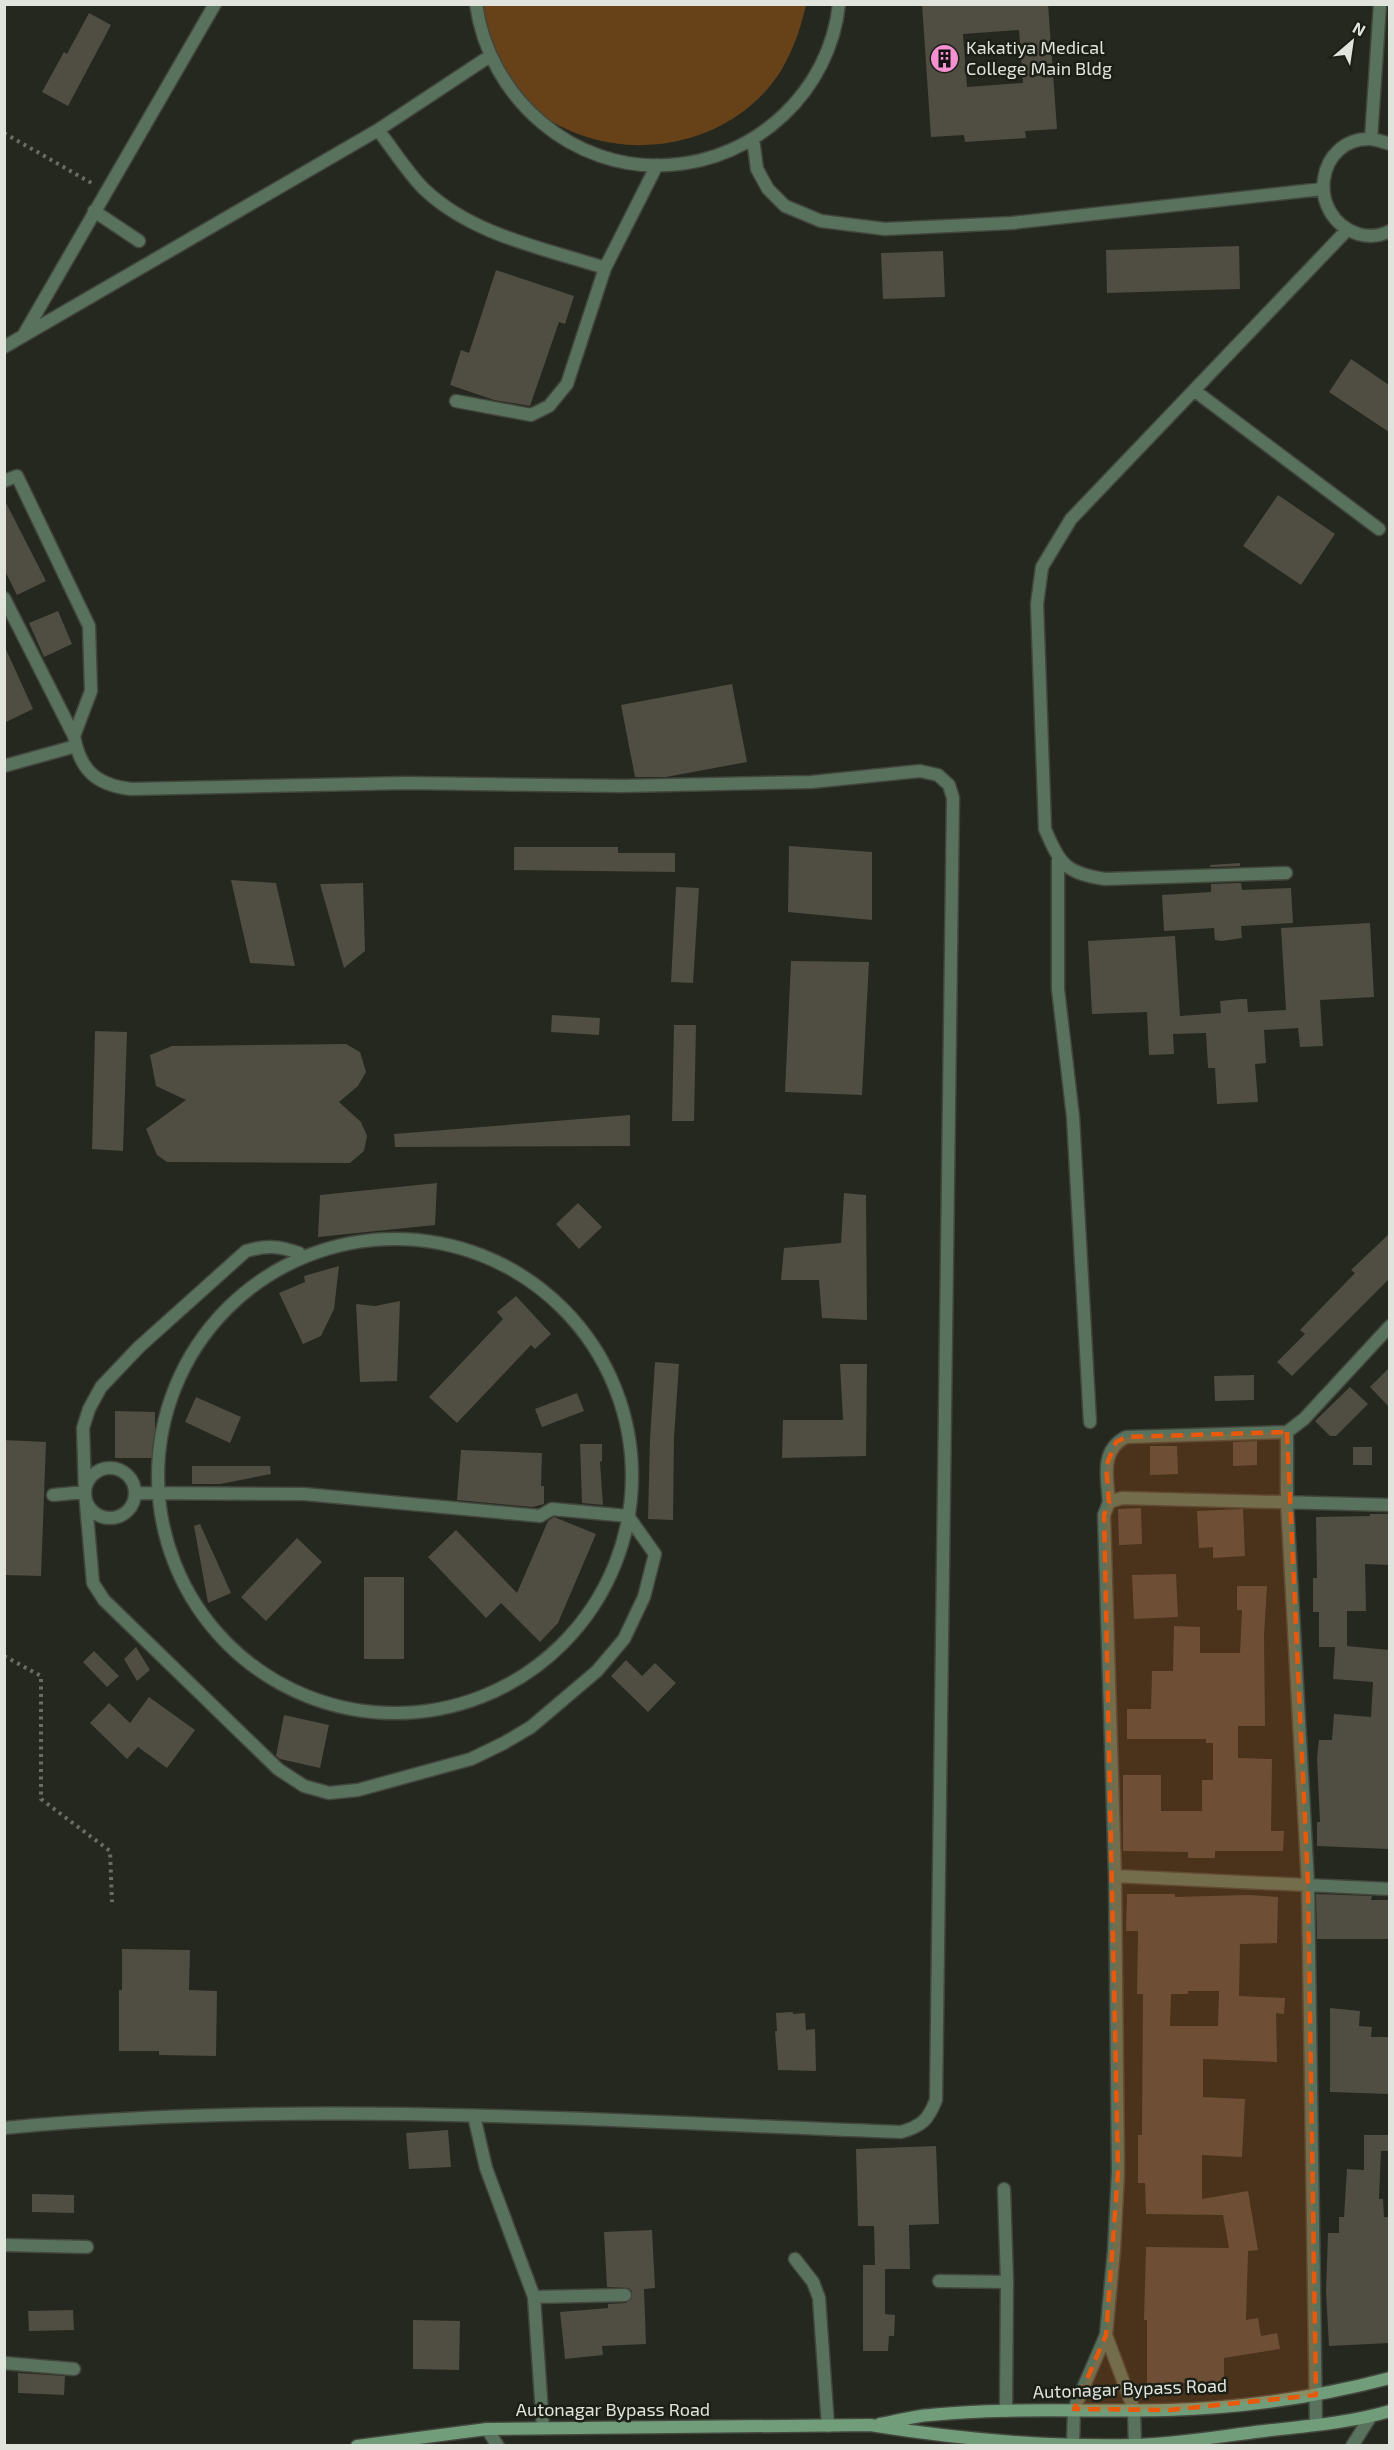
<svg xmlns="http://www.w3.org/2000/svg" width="1394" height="2450" font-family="'Exo 2',sans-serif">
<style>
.green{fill:#674219}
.building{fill:#504d42;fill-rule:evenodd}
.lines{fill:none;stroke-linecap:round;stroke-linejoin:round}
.service-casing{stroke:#43463d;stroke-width:15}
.minor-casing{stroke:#43463d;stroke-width:15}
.secondary-casing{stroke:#43463d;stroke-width:15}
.path{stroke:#6a6d64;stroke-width:4;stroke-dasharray:3 4.5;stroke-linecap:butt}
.service{stroke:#58725d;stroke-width:12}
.minor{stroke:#58725d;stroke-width:12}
.secondary{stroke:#729d7b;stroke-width:12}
.marked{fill:#e8590c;fill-opacity:0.2;stroke:#e8590c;stroke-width:4.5;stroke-dasharray:12 8;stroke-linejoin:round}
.labels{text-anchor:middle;stroke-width:5;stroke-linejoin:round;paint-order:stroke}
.poi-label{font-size:18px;fill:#e1e4dd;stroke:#1b1f15;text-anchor:start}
.street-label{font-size:18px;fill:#e1e4dd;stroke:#1b1f15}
</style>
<rect width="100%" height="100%" fill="#25281e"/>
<!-- green -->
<path class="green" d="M472 5H806C801 27 794 48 782 69 743 133 661 159 590 138 563 130 528 111 510 88 505 81 502 71 499 63 490 43 481 24 472 5Z"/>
<!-- building -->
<path class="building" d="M922 4H961V6L1048 4 1057 129 1025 131 1026 138 965 142 964 135 931 137ZM1019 30 1023 83 967 87 963 34Z
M89 13 111 25 68 106 42 92 64 52 67 54Z
M1239 246 1240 289 1107 293 1106 250Z
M943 251 945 297 883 299 881 253Z
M496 270 574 296 565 324 559 322 530 406 494 400 450 385 461 350 469 353Z
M1351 359 1389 385V432L1329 392Z
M1278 495 1335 534 1301 585 1243 546Z
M4 499 46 581 17 595 4 569Z
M58 611 72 644 44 657 29 623Z
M4 645 33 709 4 723Z
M732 684 747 762 666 777H635L621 705Z
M789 846 872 852V920L788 912Z
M514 847H618V853H675V872L514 870Z
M1240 863V866L1210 867V865Z
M231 880 276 883 295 966 250 963Z
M363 883 365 951 344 968 320 884Z
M1241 883 1242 890 1291 888 1293 923 1241 926 1242 938 1222 941 1215 940 1214 928 1164 931 1162 895 1211 892V884Z
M676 887 699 888 693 983 671 982Z
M1370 923 1374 997 1320 1000 1323 1046 1300 1047 1298 1028 1264 1030 1266 1063 1255 1064 1258 1102 1217 1104 1215 1068H1208L1206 1033 1173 1034 1174 1054 1149 1055 1147 1012 1092 1014 1088 941 1175 936 1180 1016 1221 1013 1220 1001 1240 999H1247L1248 1012 1286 1010 1281 928Z
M791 961 869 962 862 1095 785 1092Z
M552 1015 600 1018 599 1035 551 1032Z
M674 1025H696L694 1121H672Z
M95 1031 127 1032 123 1151 92 1149Z
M346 1044 360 1052 366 1072 358 1086 339 1102 361 1122 367 1136 364 1151 350 1163 167 1162 157 1155 146 1129 186 1100 156 1086 150 1055 172 1046Z
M630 1115V1146L395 1147 394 1134Z
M437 1183 435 1225 318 1237 320 1195Z
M844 1193 866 1195 867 1320 822 1318 819 1280H781L784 1248 841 1243Z
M578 1203 602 1227 579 1249 556 1224Z
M1389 1234V1279L1292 1376 1277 1362 1305 1334 1300 1330 1355 1273 1351 1270Z
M339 1266 334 1309 321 1336 303 1344 279 1293 305 1282 304 1276Z
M516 1296 551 1334 535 1349 531 1345 457 1423 429 1397 503 1319 497 1312Z
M400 1301 397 1381 360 1382 356 1304 375 1306Z
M655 1362 679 1364 674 1438 673 1520 648 1519 650 1439Z
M840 1364H867L866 1456 782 1458 783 1420H843Z
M1389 1368V1407L1370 1387Z
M1254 1375V1400L1215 1401 1214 1376Z
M1350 1387 1368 1404 1336 1436H1330L1315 1421Z
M577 1393 584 1411 542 1427 535 1409Z
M196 1397 241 1417 230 1443 185 1422Z
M115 1411 155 1412V1458H115Z
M4 1440 46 1442 41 1576 4 1575Z
M1257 1441V1465L1233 1466V1442Z
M580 1444H602V1461L600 1462 603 1505 582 1503Z
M1150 1446H1177L1178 1474 1150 1475Z
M1353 1447H1372V1465H1353Z
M461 1450 542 1453 541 1486H544V1504L533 1507 457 1500Z
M192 1466H270L271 1474 220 1484H192Z
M1141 1508 1142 1544 1119 1545 1118 1509Z
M1243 1509 1245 1556 1213 1558V1547L1199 1548 1197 1511Z
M1370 1514H1389V1565L1365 1564 1366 1611H1347V1646L1389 1650V1849L1317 1846V1822H1320L1317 1758 1319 1740H1332L1334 1714 1371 1717 1373 1682 1333 1679 1335 1647H1319V1612H1313V1578H1317L1316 1517 1370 1516Z
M554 1517 596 1534 558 1623 540 1642 501 1603 486 1618 428 1557 456 1530 517 1593 548 1521Z
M200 1524 231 1593 208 1603 194 1526Z
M297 1538 322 1562 266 1621 241 1597Z
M1176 1574 1178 1617 1134 1619 1132 1575Z
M364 1577H404V1659H364Z
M1237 1586H1267L1264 1635 1265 1726H1238V1758L1272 1759 1271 1831H1284L1283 1851H1215V1858H1188V1852L1123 1851V1775H1161V1811H1202V1780H1213V1743H1206V1739H1127V1709H1151L1152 1671H1173L1174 1626 1200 1627V1653H1240L1242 1610H1237Z
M136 1647 150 1670 137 1681 124 1659Z
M94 1651 119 1676 107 1687 83 1662Z
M626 1660 642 1676 655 1663 676 1683 648 1712 611 1676Z
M149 1697 195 1730 167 1768 138 1747 127 1759 90 1723 109 1703 130 1723Z
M284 1715 329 1725 320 1768 280 1759 276 1756Z
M1127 1894H1175V1897L1249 1895 1278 1897 1277 1943 1240 1944 1239 1996 1285 1998 1284 2014 1276 2013 1277 2062 1203 2059V2097L1245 2099 1242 2157 1202 2155V2199L1248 2191 1258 2250 1248 2251 1246 2320 1258 2318 1261 2336 1277 2333 1280 2349 1224 2358V2383H1147V2320H1144L1146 2247 1229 2248 1223 2215 1146 2214 1145 2183H1138V2135H1142L1143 1994H1137L1138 1931H1126ZM1188 1991H1219L1218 2026H1170L1171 1994H1188Z
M1316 1894 1372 1896 1371 1900H1389V1939H1317Z
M122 1949 190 1950 189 1990 217 1991 216 2056 159 2055V2051H119V1990H122Z
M1330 2008 1360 2011 1359 2026 1372 2027 1371 2037H1389V2094L1330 2092Z
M793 2012V2014L805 2013 806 2030 815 2029 816 2071 778 2070 775 2031H777L776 2013Z
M448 2130 451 2167 409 2169 406 2133Z
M1364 2135H1389V2151H1381L1379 2199H1383L1384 2217H1389V2343L1329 2346 1326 2292 1328 2233H1339V2217H1344L1347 2169 1364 2170Z
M936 2146 939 2224 909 2225 910 2269H885V2314L895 2315 894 2336H889L888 2351H863V2265H875L874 2226H858L856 2149Z
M32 2194 74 2195V2213L32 2212Z
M652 2230 655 2288 644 2289 646 2344 602 2346 603 2355 565 2359 560 2312 608 2308V2304L626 2303 632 2298V2291L628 2288 607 2287 604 2232Z
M73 2310 74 2330 29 2331 28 2311Z
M413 2320 460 2321 459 2370 413 2369Z
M18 2373 65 2376 64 2395 18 2393Z"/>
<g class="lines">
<defs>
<path id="service" d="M476 4C489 98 573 172 669 165 756 160 830 91 839 4
M378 130C393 149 407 172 424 189 472 235 543 248 605 268
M753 139 757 169 768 189 785 206 821 221 885 229 1012 223 1322 189
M1371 139 1380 4
M1390 144C1384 142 1377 140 1371 139 1317 137 1304 215 1358 234 1368 237 1380 236 1390 231
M23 336 215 4
M4 347 378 130 490 56
M1195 391 1379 529
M456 401 531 415 549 406 567 384 605 268 657 165
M1058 860V989L1073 1117 1090 1422
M1286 873 1105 879C1065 873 1060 864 1045 829L1037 604 1042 567 1071 519 1347 230
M158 1476a237 237 0 1 1 474 0a237 237 0 1 1-474 0Z
M85 1493a25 25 0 1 1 50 0a25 25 0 1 1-50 0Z
M135 1493 304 1494 540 1516 552 1509 628 1516 655 1554 644 1597 624 1639 597 1671 531 1727 504 1743 471 1759 358 1790 329 1793 304 1786 278 1769 104 1600 93 1583 85 1492 83 1428 89 1409 101 1387 139 1347 246 1251C267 1245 279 1246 299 1253
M53 1495 85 1492
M1004 2189 1007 2282 1006 2411
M795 2259 813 2282 819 2298 828 2426
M939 2281 1007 2282"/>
<path id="minor" d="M94 211 139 241
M4 481 17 476 89 626 91 691 74 736
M4 598 74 736C80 770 96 785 131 789L406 783 623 786 811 782 920 771 938 775 949 785 953 798 936 2100C928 2120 922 2126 901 2132 603 2121 302 2099 4 2128
M4 766 76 746
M1287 1432V1502L1308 1884 1316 2424
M1109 1502C1107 1477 1100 1450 1126 1437L1287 1432 1304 1419 1390 1326
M1115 1876 1390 1889
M474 2116 486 2168 534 2297 543 2428
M4 2245 87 2247
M534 2297 625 2295
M1106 2335 1134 2410 1135 2446
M4 2363 74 2369
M487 2429 498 2446
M1073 2446 1074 2409 1106 2335 1114 2250 1118 2172 1115 1876 1104 1515 1109 1502 1122 1498 1390 1505
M1352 2446 1371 2416"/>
<path id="secondary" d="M880 2424C897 2421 913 2416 930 2415 1009 2407 1089 2412 1168 2410 1242 2408 1318 2397 1390 2378
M357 2446 487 2429 870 2425C957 2439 1046 2447 1133 2445 1176 2444 1221 2436 1264 2431 1306 2426 1349 2423 1390 2411"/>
</defs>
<!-- service casing -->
<use href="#service" class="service-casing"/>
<!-- minor casing -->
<use href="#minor" class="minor-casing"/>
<!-- secondary casing -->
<use href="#secondary" class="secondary-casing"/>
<!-- path -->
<path class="path" d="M4 133 95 185
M4 1656 41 1676V1799L110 1851 112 1902"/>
<!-- service -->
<use href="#service" class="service"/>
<!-- minor -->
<use href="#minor" class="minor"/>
<!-- secondary -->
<use href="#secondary" class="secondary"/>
</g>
<!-- marked area -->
<path class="marked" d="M1287 1432 1308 1884 1316 2395 1170 2410 1074 2409 1106 2335 1118 2172 1104 1515 1109 1502 1106 1466 1116 1442 1126 1437Z"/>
<!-- icons -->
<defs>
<symbol id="building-disc" viewBox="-11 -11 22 22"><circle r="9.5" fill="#f590d1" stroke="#1b1f15"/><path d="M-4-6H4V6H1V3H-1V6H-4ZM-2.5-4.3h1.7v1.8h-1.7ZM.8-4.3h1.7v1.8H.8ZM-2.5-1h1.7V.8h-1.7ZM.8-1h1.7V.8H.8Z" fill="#111"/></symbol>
</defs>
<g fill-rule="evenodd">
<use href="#building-disc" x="928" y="42" width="33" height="33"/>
</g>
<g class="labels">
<!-- poi labels -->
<g class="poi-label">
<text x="966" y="54">Kakatiya Medical<tspan x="966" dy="21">College Main Bldg</tspan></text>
</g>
<!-- street labels -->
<g class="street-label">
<text transform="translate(1130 2389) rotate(-2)" y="6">Autonagar Bypass Road</text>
<text x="613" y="2416">Autonagar Bypass Road</text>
</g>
</g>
<!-- border -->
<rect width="1394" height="2450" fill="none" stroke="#e1e4dd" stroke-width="12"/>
<!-- north arrow -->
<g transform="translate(1352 42) rotate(29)" stroke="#1b1f15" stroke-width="4.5" paint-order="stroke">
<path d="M0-4.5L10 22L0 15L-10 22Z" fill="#e1e4dd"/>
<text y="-9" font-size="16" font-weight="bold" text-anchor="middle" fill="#e1e4dd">N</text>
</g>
</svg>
